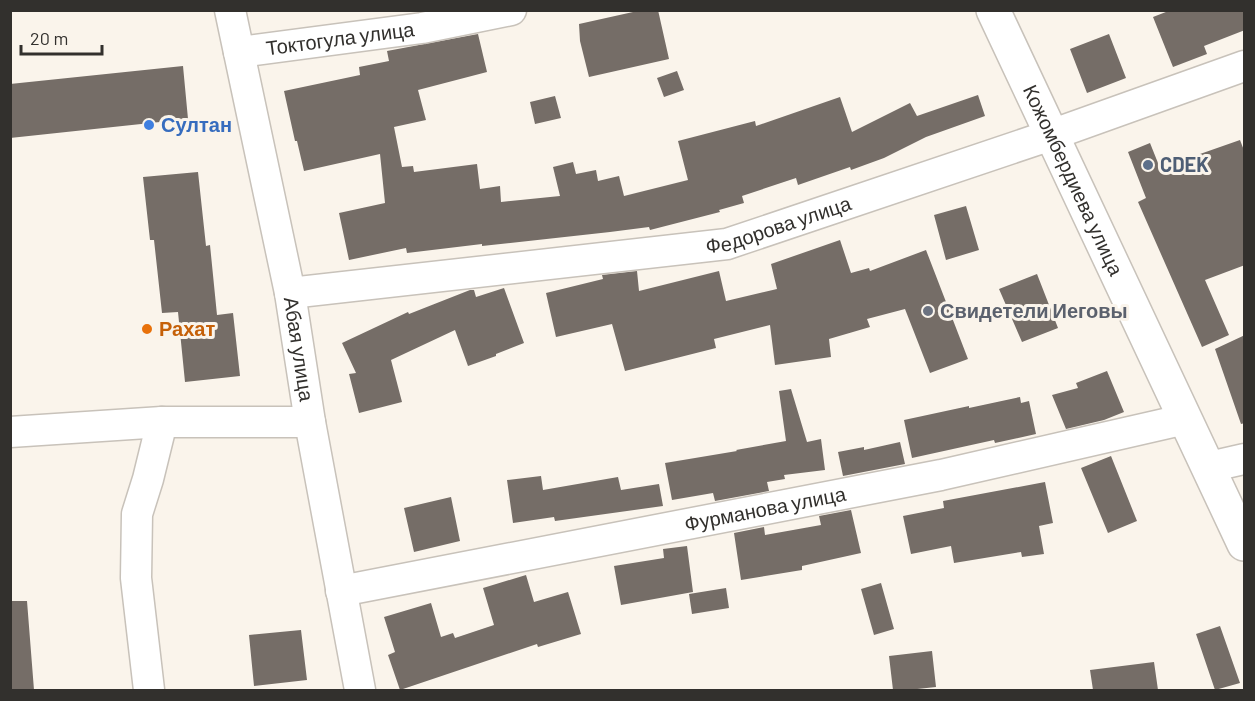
<svg xmlns="http://www.w3.org/2000/svg" width="1255" height="701" font-family="Barlow,sans-serif">
<style>
.building{fill:#756d67}
.lines{fill:none;stroke-linecap:round;stroke-linejoin:round}
.minor-casing{stroke:#c8c2ba;stroke-width:33}
.tertiary-casing{stroke:#c8c2ba;stroke-width:36}
.minor{stroke:#fff;stroke-width:30}
.tertiary{stroke:#fff;stroke-width:33}
.shop-dot{fill:#3f7fe0;stroke:#faf4eb;stroke-width:2}
.service-dot{fill:#5c6f8a;stroke:#faf4eb;stroke-width:2}
.worship-dot{fill:#6b7280;stroke:#faf4eb;stroke-width:2}
.food-dot{fill:#e8710a;stroke:#faf4eb;stroke-width:2}
.labels{text-anchor:middle;stroke-width:6;stroke-linejoin:round;paint-order:stroke}
.street-label{font-size:20px;fill:#32302d;stroke:#faf4eb}
.shop-label{font-size:20px;font-weight:bold;fill:#366cbe;stroke:#faf4eb;text-anchor:start}
.service-label{font-size:20px;font-weight:bold;fill:#4e5e75;stroke:#faf4eb;text-anchor:start}
.worship-label{font-size:20px;font-weight:bold;fill:#5b616d;stroke:#faf4eb;text-anchor:start}
.food-label{font-size:20px;font-weight:bold;fill:#c56008;stroke:#faf4eb;text-anchor:start}
</style>
<rect width="100%" height="100%" fill="#faf4eb"/>
<!-- building -->
<path class="building" d="M642 10H658L669 59 589 77 580 41 579 24Z
M1171 10H1245V30L1204 46 1207 54 1173 67 1153 17Z
M478 34 487 72 418 90 426 120 394 127 402 167 413 166 414 172 477 164 480 189 500 186 501 202 560 196 553 167 573 162 576 174 596 170 598 181 619 176 624 196 688 180 678 141 755 121 756 126 840 97 852 132 910 103 917 116 978 95 985 116 926 137 884 158 851 170 850 167 798 185 796 178 742 196 744 203 719 210 720 212 650 230 649 227 610 232 482 246V244L407 253 406 248 349 260 339 213 385 203 380 154 304 171 297 141H295L284 91 360 75 359 67 389 61 387 51Z
M1109 34 1126 78 1087 93 1070 49Z
M183 66 188 119 10 138V84Z
M677 71 684 90 664 97 657 78Z
M555 96 561 118 535 124 530 102Z
M1240 140 1245 153V265L1205 280 1229 335 1202 347 1138 202 1146 198 1128 152 1150 143 1160 168Z
M198 172 206 246 210 245 217 315 233 313 240 376 185 382 178 312 162 313 154 240H150L143 177Z
M966 206 979 250 946 260 934 215Z
M840 240 851 273 869 268 870 271 926 250 968 359 930 373 905 309 867 319 870 327 829 339 831 357 775 365 770 325 714 339 716 348 625 371 612 324 556 337 546 293 603 279 602 275 637 271 639 291 719 271 726 301 777 289 771 264Z
M1037 274 1058 328 1022 342 999 289Z
M504 288 524 343 496 354V356L468 366 455 330 391 360 402 402 359 413 349 374 356 373 342 343 408 312 409 314 470 290H474L476 297Z
M1245 335V423L1241 424 1215 349Z
M1107 371 1124 412 1104 420 1066 429 1052 395 1078 388 1076 383Z
M791 389 807 442 821 439 825 470 784 475 785 479 767 482 769 491 715 501 713 493 672 500 665 463 737 451 736 450 786 441 779 391Z
M1020 397 1021 403 1029 401 1036 434 995 443 994 440 912 458 904 420 969 406V408Z
M900 442 905 464 843 476 838 452 864 447V450Z
M1111 456 1137 521 1108 533 1081 468Z
M541 476 543 490 618 477 621 490 659 484 663 506 555 521 554 517 513 523 507 480Z
M1045 482 1053 523 1039 526 1044 554 1022 557 1021 552 954 563 951 546 911 554 903 516 944 508 943 501Z
M451 497 460 541 414 552 404 508Z
M851 510 861 553 802 566V570L741 580 734 533 764 527 765 535 821 525 819 516Z
M687 546 693 592 621 605 614 566 664 558 663 549Z
M526 575 534 602 568 592 581 634 538 647 537 644 400 690 388 655 395 652 384 617 431 603 441 637 453 633 455 638 494 625 483 588Z
M881 583 894 629 874 635 861 589Z
M726 588 729 608 692 614 689 594Z
M10 601H27L34 690H10Z
M1220 626 1240 683 1215 690 1196 634Z
M301 630 307 680 254 686 249 635Z
M932 651 936 687 908 690H893L889 656Z
M1154 662 1158 690H1093L1090 670Z"/>
<g class="lines">
<defs>
<g id="minor">
<path id="s1" d="M230 10 290 293 310 422 360 690"/>
<path id="s2" d="M239 52 422 28 511 10"/>
<path id="s3" d="M290 293 727 244 1051 135 1244 66"/>
<path d="M10 432 162 422H310"/>
<path d="M1209 467 1244 459"/>
<path id="s4" d="M341 591 941 475 1186 419"/>
<path d="M149 690 136 578 137 514 148 479 162 422"/>
</g>
<g id="tertiary">
<path id="s5" d="M993 10 1244 544"/>
</g>
</defs>
<!-- minor casing -->
<use href="#minor" class="minor-casing"/>
<!-- tertiary casing -->
<use href="#tertiary" class="tertiary-casing"/>
<!-- minor -->
<use href="#minor" class="minor"/>
<!-- tertiary -->
<use href="#tertiary" class="tertiary"/>
</g>
<!-- markers -->
<circle class="shop-dot" cx="149" cy="125" r="6"/>
<circle class="service-dot" cx="1148" cy="165" r="6"/>
<circle class="worship-dot" cx="928" cy="311" r="6"/>
<circle class="food-dot" cx="147" cy="329" r="6"/>
<g class="labels">
<!-- street labels -->
<g class="street-label">
<text dy="7" stroke="none"><textPath href="#s2" startOffset="102">Токтогула улица</textPath></text>
<text dy="7" stroke="none"><textPath href="#s5" startOffset="188">Кожомбердиева улица</textPath></text>
<text dy="7" stroke="none"><textPath href="#s3" startOffset="494">Федорова улица</textPath></text>
<text dy="7" stroke="none"><textPath href="#s1" startOffset="346">Абая улица</textPath></text>
<text dy="7" stroke="none"><textPath href="#s4" startOffset="432">Фурманова улица</textPath></text>
</g>
<!-- shop labels -->
<g class="shop-label">
<text x="161" y="132">Султан</text>
</g>
<!-- service labels -->
<g class="service-label">
<text x="1160" y="172">CDEK</text>
</g>
<!-- worship labels -->
<g class="worship-label">
<text x="940" y="318">Свидетели Иеговы</text>
</g>
<!-- food labels -->
<g class="food-label">
<text x="159" y="336">Рахат</text>
</g>
</g>
<!-- border -->
<rect width="1255" height="701" fill="none" stroke="#32302d" stroke-width="24"/>
<!-- scale -->
<path d="M21 45v9h81v-9" fill="none" stroke="#32302d" stroke-width="3"/>
<text x="30" y="45" font-size="18" fill="#32302d" stroke="#faf4eb" stroke-width="4.5" paint-order="stroke">20 m</text>
</svg>
